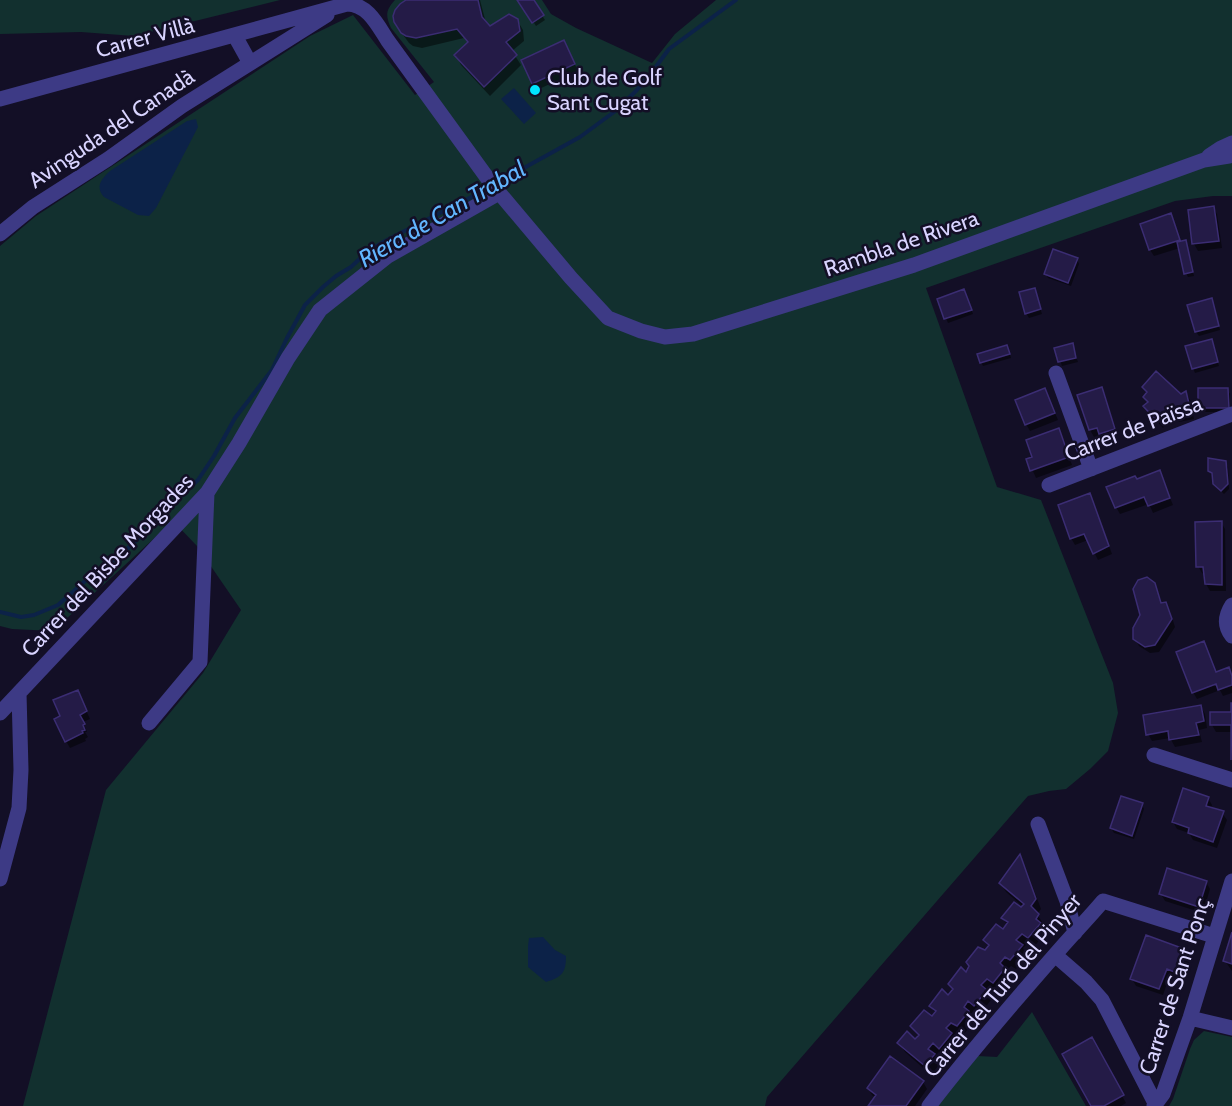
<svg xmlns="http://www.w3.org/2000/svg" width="1232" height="1106" font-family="Cabin,sans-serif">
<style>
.green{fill:#12302f}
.water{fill:#0c2248}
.shadow{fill:#0007}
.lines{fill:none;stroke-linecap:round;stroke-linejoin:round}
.stream{stroke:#0c2248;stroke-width:4}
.building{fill:#241b47;stroke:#3b2d73;stroke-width:1.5}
.minor{stroke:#3d3a85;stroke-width:15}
.poi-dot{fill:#00e5ff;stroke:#130f26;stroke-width:2}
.labels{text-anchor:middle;stroke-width:5;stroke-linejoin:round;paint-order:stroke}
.street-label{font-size:22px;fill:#d9d4ff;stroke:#130f26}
.poi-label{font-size:22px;fill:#d9d4ff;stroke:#130f26;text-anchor:start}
.water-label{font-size:24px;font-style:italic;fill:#62b6ff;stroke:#130f26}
</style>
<rect width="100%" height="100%" fill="#130f26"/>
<!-- green -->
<path class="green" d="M0 0H280L134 36 81 32 0 34Z
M395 0H542L551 14 576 28 652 63 675 34 716 0H1232V196H1213L1175 201 926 288 997 487 1041 500 1113 683 1118 713 1108 751 1090 769 1066 789 1049 791 1028 796 767 1097 765 1106H23L106 790 203 673 241 610 197 546 173 521 53 631 12 629 0 626V246L36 216 310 36 353 15 415 95 434 82 391 28C385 15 386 10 395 0Z
M1032 1012 1086 1106H937L978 1056 997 1057Z
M1204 1031 1232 1037V1106H1169L1173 1099 1190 1049 1194 1040Z"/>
<!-- water -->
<path class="water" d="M514 88 536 113 524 124 501 99Z
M196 119 198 127 156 208 149 216 138 215 104 197C95 187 101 179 110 171L187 121Z
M543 937 555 950 566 956C566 973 562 977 546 982L528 967V946L529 938Z"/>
<!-- shadow -->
<path class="shadow" d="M412 0H480L486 23 490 28 517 20 523 30 524 41 512 51 521 65 490 96 461 65 456 55 469 44 464 38 422 48 413 46 409 43 401 32Z
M519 0H532L545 20 536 26Z
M567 48 578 71 537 90 523 61Z
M1213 207 1217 214 1222 248 1198 251 1194 244Z
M1170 215 1174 222 1181 243 1185 242 1187 246 1194 276 1188 277 1186 273 1180 248 1154 256 1150 250 1142 224Z
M1077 259 1079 264 1071 286 1048 278 1046 274Z
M1034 289 1042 314 1029 318 1026 313Z
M966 295 973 314 948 323 939 300Z
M1213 304 1220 330 1199 336 1196 332Z
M1211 341 1219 366 1195 373 1193 368Z
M1072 345 1078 362 1062 366 1056 349Z
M1009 351 1011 358 983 366 981 362Z
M1144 387 1181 396 1186 393 1190 400 1194 419 1179 422 1173 416 1163 428 1149 413 1145 406 1148 404 1144 397 1148 394Z
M1101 388 1105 395 1118 436 1104 440 1101 434 1094 437 1090 430Z
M1227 389 1230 394V412H1202L1199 407Z
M1045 390 1058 420 1030 431 1026 424Z
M1058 430 1062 437 1072 465 1036 478 1028 460 1034 458Z
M1225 462 1228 467 1229 489 1224 494 1218 488 1214 476 1209 470Z
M1159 471 1173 505 1153 513 1149 504 1120 514 1116 507 1136 481Z
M1089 495 1093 502 1112 554 1098 560 1088 540 1075 545 1071 538Z
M1221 522 1225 529 1226 591H1210L1206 584 1205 574 1202 573 1198 566Z
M1154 584 1158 592 1162 604H1166L1170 611 1175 627 1159 652 1150 653 1139 646 1135 638Z
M1228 669 1232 676V693L1223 696 1220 690 1197 699 1193 692 1216 673Z
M81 699 90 719 83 722 87 732H85L88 737 85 739 86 741 70 748 66 741 62 717Z
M1201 707 1205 714 1207 728 1199 730 1202 742 1175 747 1170 738 1152 741 1148 734Z
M1232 713V732H1216L1212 725 1211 714Z
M1208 798 1212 805 1211 809 1222 813 1227 820 1217 848 1193 840 1189 833 1177 829 1173 822Z
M1142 804 1144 809 1134 839 1114 833 1111 828Z
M1020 857 1025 866 1041 909 1037 914 1044 925 1042 927 1045 933 1034 947 1028 943 1023 948 1027 956 1016 969 1011 966 1005 972 1009 979 999 991 993 987 988 994 991 1000 980 1014 974 1010 970 1015 974 1022 963 1035 957 1032 952 1037 956 1043 945 1057 939 1052 934 1057 939 1065 931 1075 905 1052 899 1043 915 1041 919 1037 912 1027 932 1018 936 1014 931 1006 948 997 954 991 950 984 966 974 985 952 989 947 985 940 1003 931 1007 925 1003 918 1027 910 1006 892 1001 883Z
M1206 882 1210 889 1203 913 1165 901 1161 894Z
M1232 937V971L1225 961Z
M1186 952 1190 959 1182 980 1170 975 1163 995 1136 986 1132 979Z
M1091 1039 1126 1103 1121 1106H1092Z
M923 1082 927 1089 915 1106H870L876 1098 872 1095 868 1088Z"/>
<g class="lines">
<!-- stream -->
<path class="stream" d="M495 184 580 137 614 112 636 91 652 72 669 49 736 0
M0 612 21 617 34 615 58 605 84 582 126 550 138 539 167 508 198 480 214 456 235 418 272 370 287 338 305 305 323 287 336 276 351 267 368 251 385 241 489 188"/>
</g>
<!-- building -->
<path class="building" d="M406 0H478L482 17 490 26 509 14 518 19 520 31 506 42 517 55 484 87 454 55 468 42 457 29 416 38 406 36 401 33 394 22 393 16 395 10 400 4Z
M517 0H534L544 15 532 23Z
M564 40 575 64 532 84 521 60Z
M1214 206 1219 241 1192 244 1188 210Z
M1171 213 1180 240 1149 250 1140 224Z
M1186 240 1193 272 1184 274 1177 242Z
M1053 249 1078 258 1068 283 1044 274Z
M1035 288 1041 309 1025 314 1019 292Z
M964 289 972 310 944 319 937 299Z
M1212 298 1219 326 1195 332 1187 305Z
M1212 339 1218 362 1192 369 1185 346Z
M1073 343 1076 358 1058 362 1054 348Z
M1007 345 1010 354 980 363 977 354Z
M1156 371 1181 394 1186 391 1191 412 1174 416 1168 410 1158 422 1143 406 1148 402 1143 397 1147 392 1142 387Z
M1102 387 1115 429 1099 434 1097 428 1089 430 1077 395Z
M1045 388 1055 413 1025 425 1015 400Z
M1198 388H1228L1229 408H1198Z
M1059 428 1069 457 1030 471 1026 459 1032 457 1026 440Z
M1208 458 1226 461 1228 484 1221 491 1213 484 1212 473 1208 471Z
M1160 470 1170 498 1148 506 1144 497 1115 508 1106 487 1135 476 1137 479Z
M1090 493 1109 546 1093 554 1084 534 1070 539 1058 505Z
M1222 521V585L1205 584 1203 567H1196L1195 522Z
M1147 577 1155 583 1161 603 1166 602 1172 619 1155 645 1145 647 1133 639V628L1140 615 1133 589 1138 580Z
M1204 641 1216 672 1229 667 1232 676V685L1218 690 1216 684 1192 693 1176 652Z
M78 690 87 711 80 715 85 724 83 725 85 730 82 731 83 733 65 742 54 719 60 716 53 700Z
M1231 703H1232L1231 760V725H1210V712H1231Z
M1201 705 1204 721 1196 723 1199 735 1169 740 1168 731 1146 735 1143 715Z
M1183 788 1209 797 1206 806 1224 811 1213 842 1188 833 1189 828 1172 822Z
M1121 796 1143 803 1132 836 1110 828Z
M1020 854 1036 899 1031 906 1039 914 1036 919 1041 923 1028 938 1022 934 1016 940 1023 945 1010 960 1005 957 1000 963 1005 968 993 983 987 979 981 985 987 990 974 1006 968 1001 964 1007 969 1011 957 1026 951 1023 946 1028 952 1033 939 1049 933 1043 928 1049 935 1054 925 1066 897 1043 907 1031 915 1039 919 1035 910 1026 924 1010 932 1016 936 1011 929 1006 942 989 948 995 953 989 948 984 961 967 966 972 969 966 966 962 978 947 985 950 989 945 983 940 996 924 1003 929 1008 922 1001 918 1014 902 1021 907 1024 904 999 883Z
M1167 868 1207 881 1199 907 1159 894Z
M1232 932V964L1223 961Z
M1146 935 1187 950 1179 974 1167 969 1159 989 1130 979Z
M1092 1037 1124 1095 1104 1106H1091L1062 1054Z
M890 1056 924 1081 906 1106H868L876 1095 867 1088Z"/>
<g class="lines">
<!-- minor -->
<path class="minor" d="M235 36 250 63
M0 99 347 4C368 4 378 26 388 41L491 183 571 278 608 318 641 331 665 337 693 334 914 265 1204 160 1229 156
M1209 156 1221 148 1232 143
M0 234 33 207 108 159 182 106 327 15
M1056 373 1091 469
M1049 485 1232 414
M1232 605C1225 616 1224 626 1232 636
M0 713 207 493 239 443 288 358 320 310 388 256 499 193
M149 723 200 662 207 493
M1154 755 1232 780
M1038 824 1067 901 1075 933
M0 879 19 808 21 770 19 693
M1055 955 1086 982 1102 1000 1156 1105
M1190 1018 1232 1028
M929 1106C969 1054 1011 1005 1054 956 1070 937 1087 920 1103 901L1214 936
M1154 1106 1163 1094 1190 1018 1232 881"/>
</g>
<!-- markers -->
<circle class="poi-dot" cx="535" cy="90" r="6"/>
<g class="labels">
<!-- street labels -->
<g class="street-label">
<text transform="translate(145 37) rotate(-15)" y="8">Carrer Villà</text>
<text transform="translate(111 128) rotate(-34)" y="8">Avinguda del Canadà</text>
<text transform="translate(901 243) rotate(-19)" y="8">Rambla de Rivera</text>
<text transform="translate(1133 428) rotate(-21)" y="8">Carrer de Païssa</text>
<text transform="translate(107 565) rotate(-47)" y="8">Carrer del Bisbe Morgades</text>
<text transform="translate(1002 985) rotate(-50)" y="8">Carrer del Turó del Pinyer</text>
<text transform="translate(1174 986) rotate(-72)" y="8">Carrer de Sant Ponç</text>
</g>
<!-- poi labels -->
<g class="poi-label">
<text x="547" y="85">Club de Golf<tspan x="547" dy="25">Sant Cugat</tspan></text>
</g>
<!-- water labels -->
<g class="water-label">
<text transform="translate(442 214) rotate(-30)" y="8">Riera de Can Trabal</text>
</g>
</g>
</svg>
